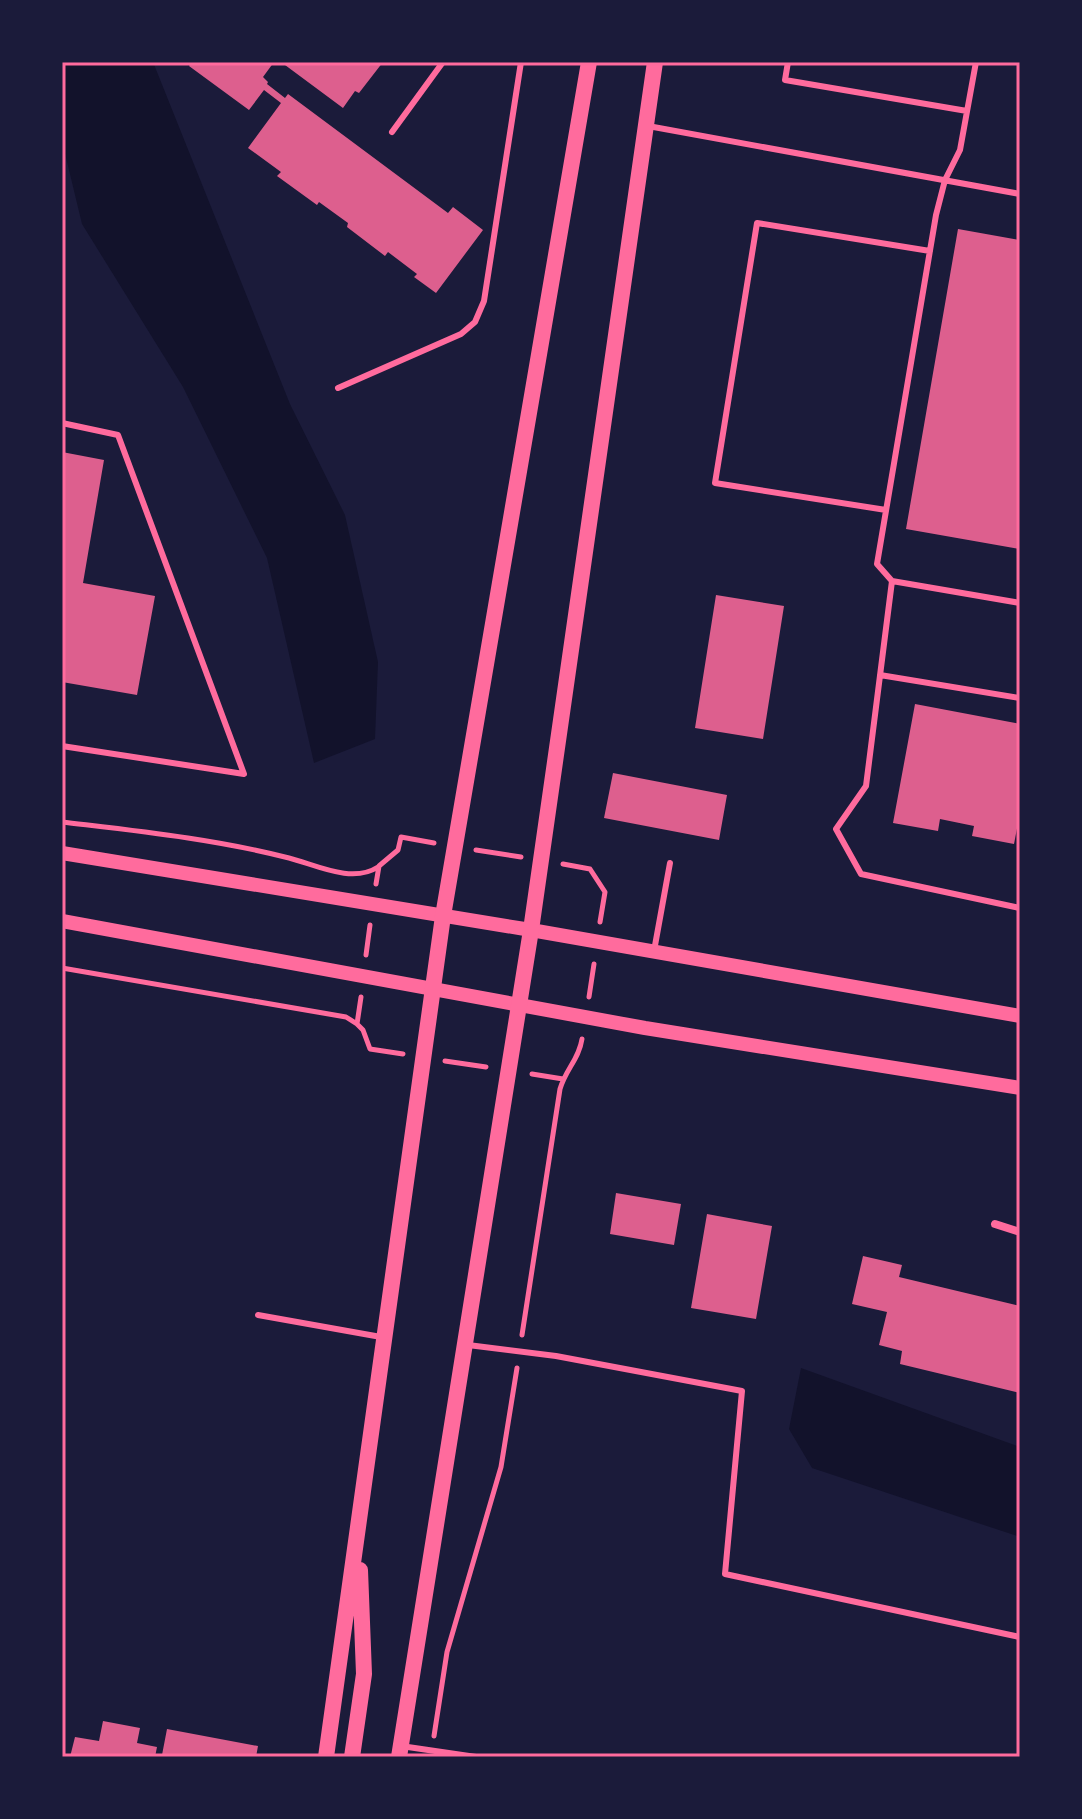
<svg xmlns="http://www.w3.org/2000/svg" width="1082" height="1819" font-family="'Zilla Slab',serif">
<style>
.water{fill:#12122b}
.building{fill:#dd5f8e}
.lines{fill:none;stroke-linecap:round;stroke-linejoin:round}
.path{stroke:#ff6b9d;stroke-width:5}
.service{stroke:#ff6b9d;stroke-width:6}
.minor{stroke:#ff6b9d;stroke-width:8}
.tertiary{stroke:#ff6b9d;stroke-width:14}
.secondary{stroke:#ff6b9d;stroke-width:16}
.neatline{fill:none;stroke:#ff6b9d;stroke-width:3}
</style>
<rect width="100%" height="100%" fill="#1b1b3a"/>
<!-- water -->
<path class="water" d="M62 62H153L290 404 345 515 378 662 375 739 314 763 267 558 183 387 82 224 62 141Z
M801 1368 1020 1447V1537L812 1468 789 1429Z"/>
<!-- building -->
<path class="building" d="M192 62H274L263 77 268 82 267 84 285 98 288 94 448 213 453 207 483 230 436 293 414 277 417 274 388 252 385 256 347 227 348 223 319 202 317 205 277 176 281 172 248 148 281 103 264 90 249 110 189 66Z
M287 62H383L359 93 355 91 343 108 285 65Z
M958 229 1020 240V549L906 529Z
M62 452 104 460 83 583 155 596 137 695 62 682Z
M716 595 784 606 763 739 695 728Z
M915 704 1020 724V813L1014 844 972 836 974 826 940 819 938 831 893 823Z
M613 773 727 795 719 840 604 818Z
M616 1193 681 1204 674 1245 610 1234Z
M707 1214 772 1226 756 1319 691 1308Z
M863 1256 902 1265 899 1277 1020 1306V1393L900 1364 902 1351 879 1345 887 1312 852 1304Z
M103 1721 140 1728 137 1743 157 1747 155 1757H70L75 1737 99 1741Z
M167 1729 258 1746 256 1757 162 1755Z"/>
<g class="lines">
<!-- path -->
<path class="path" d="M62 822C137 831 215 839 289 858 316 865 352 884 378 867
M476 850 521 857
M563 864 590 869 605 892 600 922
M376 884 379 866 398 850 401 837 434 843
M366 955 370 925
M62 968 346 1017 357 1024
M361 997 357 1024 363 1030 370 1049 403 1054
M589 997 594 964
M445 1061 486 1067
M532 1074 563 1079
M522 1335 560 1089C566 1069 579 1059 582 1039
M434 1736 447 1652 501 1467 517 1368"/>
<!-- service -->
<path class="service" d="M788 62 785 80 967 111
M648 126 1020 194
M392 132 443 62
M338 388 461 334 475 322 484 301 521 62
M62 423 118 435 244 774 62 746
M886 510 715 483 757 223 930 251
M892 581 877 564 936 215 945 180 960 150 976 62
M1020 603 892 581 866 786 836 829 861 874 1020 908
M880 675 1020 698
M654 951 670 863
M258 1315 381 1337
M468 1345 556 1356 742 1391 725 1574 1020 1637
M401 1746 476 1757"/>
<!-- minor -->
<path class="minor" d="M995 1224 1020 1232"/>
<!-- tertiary -->
<path class="tertiary" d="M62 853 531 930 1020 1016
M62 921 645 1028 1020 1088"/>
<!-- secondary -->
<path class="secondary" d="M326 1757 443 916 589 62
M352 1757 364 1674 360 1570
M399 1757 531 930 655 62"/>
</g>
<!-- border -->
<rect width="1082" height="1819" fill="none" stroke="#1b1b3a" stroke-width="128"/>
<rect x="64" y="64" width="954" height="1691" class="neatline"/>
</svg>
